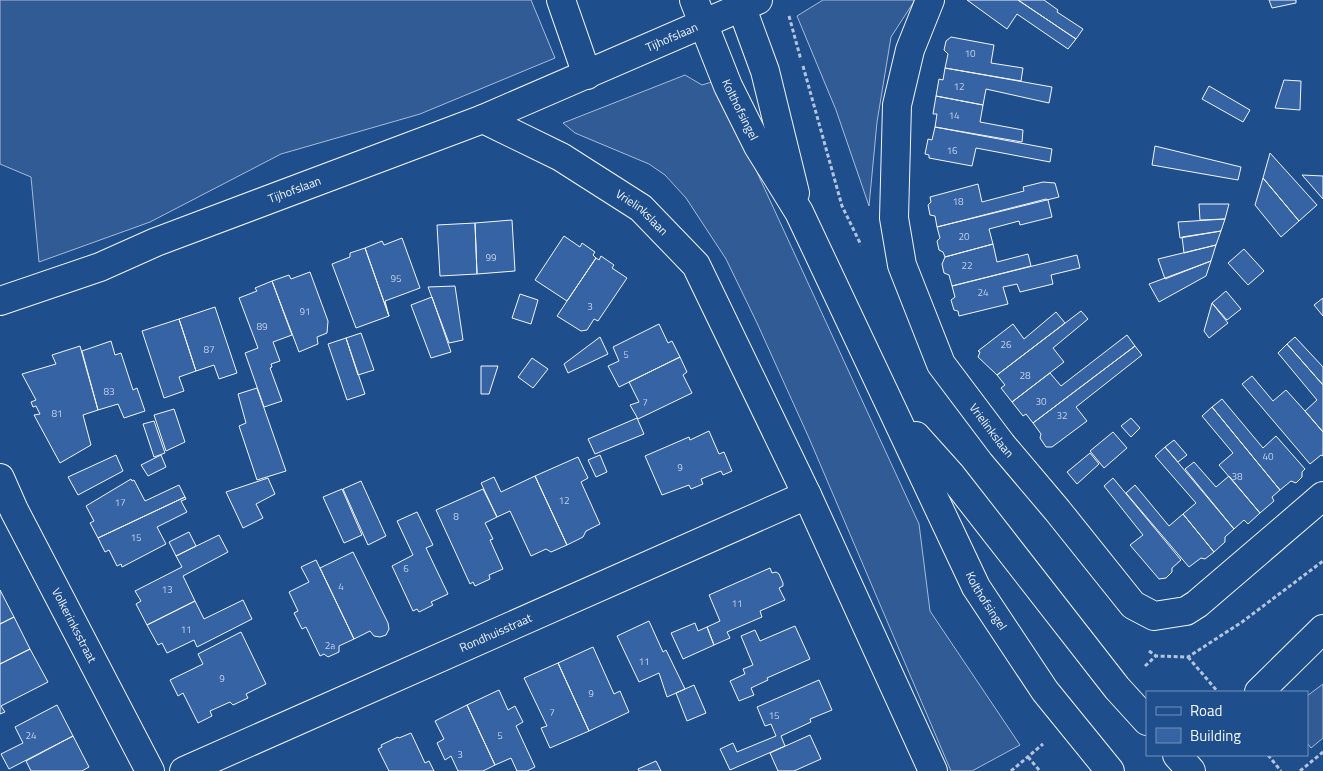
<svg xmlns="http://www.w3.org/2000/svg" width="1323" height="771" font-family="'Titillium Web',sans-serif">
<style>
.built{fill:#305b95;stroke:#a8bbd7}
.building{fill:#3563a3;stroke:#f2f6ff}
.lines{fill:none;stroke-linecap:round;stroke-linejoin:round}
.minor-casing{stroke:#f2f6ff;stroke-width:30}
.major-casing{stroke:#f2f6ff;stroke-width:30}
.path{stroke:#b3c4dc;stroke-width:3;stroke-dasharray:4 2.5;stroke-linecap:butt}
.minor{stroke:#1f4e8c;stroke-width:28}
.major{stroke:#1f4e8c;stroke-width:28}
.labels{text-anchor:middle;stroke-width:4;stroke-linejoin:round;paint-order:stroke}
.number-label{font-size:10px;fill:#c3d1e8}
.street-label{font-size:12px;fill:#f2f6ff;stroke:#1f4e8c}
</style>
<rect width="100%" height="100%" fill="#1f4e8c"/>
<!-- built -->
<path class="built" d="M0 0H531L555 58 420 114 281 154 150 222 39 262 31 177 0 164Z
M823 0H915L891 37 877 122 869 206 836 110 797 16Z
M685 75 702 85 715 81 919 524 930 611 1020 745 972 771H951L809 438 757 323 726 259 686 198 665 175 649 164 575 133 563 123Z
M1323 684V738L1311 748 1307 743V696Z"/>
<!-- building -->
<path class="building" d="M967 0H1018L1076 39 1068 49 1017 14 1007 29Z
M1018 0H1044L1058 10 1057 12 1083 29 1076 39Z
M1269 0H1296V3L1272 8Z
M951 37 994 45 991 63 1023 68 1021 81 945 68 948 54 944 50 946 41Z
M945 68 1052 87 1049 103 986 89 983 105 936 96 939 79 943 80Z
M1284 80 1301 81 1300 110 1275 108Z
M1209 86 1250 110 1243 122 1202 99Z
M936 96 983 105 980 122 1023 130 1022 142 935 127 937 114H933Z
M935 127 1052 149 1050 162 976 148 972 166 929 158V155L925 154 928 139 932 140Z
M1155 146 1241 167 1238 180 1152 165Z
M1270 153 1317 205 1299 221 1263 178Z
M1302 175 1323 176V199Z
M1263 178 1299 221 1281 237 1255 205Z
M1043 182 1055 183 1059 197 937 227 935 216 930 215 928 205 931 202 930 197 978 184 982 202 1024 191 1023 187Z
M1046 199 1048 200 1052 217 1020 225 1019 221 989 229 993 244 945 257 943 252 939 250 937 241 940 238 937 227Z
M1199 204H1229L1225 219 1200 220Z
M1225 219 1221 231 1180 238 1178 222Z
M512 220 515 271 477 274 475 223Z
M475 223 477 274 440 276 437 225Z
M1221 231 1216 245 1184 253 1182 237Z
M564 236 580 247 582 243 595 252 593 255 596 258 567 301 535 280Z
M402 238 420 288 385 301 389 316 365 248 382 241 384 245Z
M993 244 997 262 1028 254 1031 266 952 286 949 275 944 273 942 264 945 257Z
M1216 245 1211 261 1165 279 1158 259Z
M365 248 389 316 356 328 332 264 350 257V253Z
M1244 249 1264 271 1248 285 1228 263Z
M1077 255 1080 268 1051 275 1053 284 1020 292 1017 284 1003 287 1008 304 959 316 958 311 954 310 951 300 955 297 952 286Z
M601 256 614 265 612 268 627 278 598 321 594 319 587 330 581 331 557 316 596 258 599 260Z
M1211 261 1206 276 1159 302 1149 284Z
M310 272 328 321 327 333 317 337 318 344 299 352 272 281 289 275 291 279Z
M272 281 292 335 273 342 280 361 271 364 272 367 270 368 282 401 264 407 245 353 258 348 239 298 257 291 255 288Z
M455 286 463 340 449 343 428 287Z
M1226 291 1241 309 1227 320 1212 303Z
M520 294 538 300 531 324 512 318Z
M432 297 451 352 431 358 411 305Z
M1323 298V316L1314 305Z
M1212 303 1228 323 1209 338 1204 331Z
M215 307 237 373 219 379 214 365 196 371 179 319Z
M1081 311 1088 319 1053 348 1064 362 1012 402 1001 388 1005 385 997 375Z
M1056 312 1065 323 997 375 978 357 980 352 978 351 1013 324 1024 339Z
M179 319 196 371 179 377 184 391 164 398 142 331Z
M659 324 668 343 672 341 680 357 619 387 608 366 619 361 613 347Z
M361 333 374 370 358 375 346 338Z
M1127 335 1135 346 1033 423 1026 414 1023 416 1012 402 1050 373 1061 386Z
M600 337 608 354 568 373 564 364Z
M1295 337 1323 367V385L1287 344Z
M346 338 365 394 347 400 328 344Z
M111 341 115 355 121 353 133 390 137 388 145 411 124 418 118 404 98 410 82 351Z
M1287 344 1323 385V432L1305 411 1317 400 1278 353Z
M80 346 98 410 83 415 91 445 60 463 34 415 40 414 36 406 33 407 31 402 36 400 22 374 56 364 52 355Z
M1135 346 1142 355 1076 407 1087 421 1052 447H1046L1040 438 1041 434 1033 423Z
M680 357 687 372 683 375 692 393 638 419 630 405 639 402 629 382Z
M532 358 548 369 533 388 518 377Z
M481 366H498L489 394H481Z
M1252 376 1273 401 1286 390 1305 411 1323 432V456L1321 455 1310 464 1242 384Z
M257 388 286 471 257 480 239 426 246 423 238 394Z
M1222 399 1263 448 1276 436 1305 469 1302 472V477L1296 483 1291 481 1280 490 1212 407Z
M1212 407 1280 490 1272 497 1274 501 1260 513 1219 465 1233 453 1202 416Z
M174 409 185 442 166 451 154 415Z
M637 418 644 434 595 454 588 439Z
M1131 418 1140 428 1131 437 1121 426Z
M154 421 165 453 154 457 143 424Z
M709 431 719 454 724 452 732 471 723 475 721 471 701 479 703 484 691 489 689 485 662 495 645 456 689 437 690 440Z
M1113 432 1127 448 1104 468 1090 451Z
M1174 440 1187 455 1178 462 1165 447Z
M1165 447 1234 529 1225 537V542L1214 552 1183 514 1196 503 1155 456Z
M1090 453 1099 464 1077 484 1067 472Z
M116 455 123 471 78 495 68 477Z
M161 455 166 467 148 476 141 465Z
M600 455 607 472 596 477 588 460Z
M578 457 588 478 581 482 600 524 586 531 583 537 567 545 535 476Z
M1194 462 1216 487 1229 476 1260 513 1248 524 1244 520 1234 529 1185 469Z
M535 476 567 545 551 552 546 549 531 556 510 511 497 517 481 483 494 477 501 492Z
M268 478 275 494 256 504 263 518 243 528 226 492Z
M1113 478 1181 560 1172 568V572L1166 578 1159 579 1130 545 1143 535 1104 486Z
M131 479 132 481 134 480 145 501 179 485 185 497 98 538 90 523 94 521 86 506Z
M361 481 386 536 368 545 343 489Z
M1135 485 1169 526 1183 514 1214 552 1205 559 1201 558 1189 567 1126 493Z
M342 489 362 535 344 543 323 497Z
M483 489 497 517 485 523 493 539 490 540 503 569 489 575 490 579 475 586 473 582 470 584 436 510Z
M185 497 186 499 181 501 187 512 157 527 166 544 122 567 121 564 117 566 109 550 105 552 98 538Z
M417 512 433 545 426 548 448 594 431 602 433 605 419 612 417 609 413 611 392 566 413 555 397 521Z
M189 532 196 546 176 556 169 542Z
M219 535 228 552 183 576 195 601 147 625 136 604 141 601 135 591 182 567 176 556Z
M353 552 388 623 389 629 386 635 380 637 374 636 370 631 354 639 320 568Z
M316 560 354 639 339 646V652L328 657 324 654 320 656 306 627 302 629 294 613 298 611 289 592 309 582 301 567Z
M770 568 772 573 776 572 779 574 783 583V586L779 588 785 600 760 611 762 617 727 632 730 638 714 645 707 627 720 621 709 595Z
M0 590 14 617 0 624Z
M243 600 252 619 197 647 194 640 167 653 162 643 158 645 147 625 195 601 204 619Z
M14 617 30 649 0 664V624Z
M649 621 663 652 666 650 685 689 667 697 659 673 639 682 617 636Z
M695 623 698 631 707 627 714 645 683 659 671 633Z
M795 626 810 659 767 678 768 680 751 688 754 695 739 701 730 681 745 674 743 669 753 665 741 636 755 630 760 641Z
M241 632 266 684 246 694 248 698 233 705 230 702 210 711 212 716 198 723 183 693 178 696 170 680 203 664 198 654Z
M593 647 614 694 620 691 629 712 589 731 558 663Z
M30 649 48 682 1 706 5 712 0 714V664Z
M558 663 589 731 550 748 541 728 547 726 524 678Z
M819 680 832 710 810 719 811 722 781 736 785 746 730 770 720 749 733 743 737 752 776 736 771 724 765 726 757 707Z
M694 685 706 713 687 721 676 693Z
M499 690 508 710 515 706 523 722 516 726 535 767 527 771H517L511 758 495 765 467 705Z
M57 705 73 736 9 769 1 754 23 743 15 727Z
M467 705 495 765 483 771H458L451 756 445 760 437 743 444 739 435 721Z
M411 733 425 763 429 761 434 771H389L378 749 382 747 381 745 398 737 399 738Z
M810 735 821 759 794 771H778L770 753Z
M73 736 89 767 82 771H31L26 761Z
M656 761 661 771H639L638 769Z"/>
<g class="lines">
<defs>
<g id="minor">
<path d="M561 0 587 75"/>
<path id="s1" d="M930 0 910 50 897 105 894 218 902 265 941 364 1002 445 1057 510 1133 605 1154 616 1186 611 1197 604 1323 496"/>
<path id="s2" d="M483 119 561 157 641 208 696 265 807 495 933 771"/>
<path id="s3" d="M0 301 100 267 156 242 483 119 758 0"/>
<path id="s4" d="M0 478 14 510 150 771"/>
<path d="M1259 692 1323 629"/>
<path id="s5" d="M184 771 807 495"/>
</g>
<g id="major">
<path id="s6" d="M694 0 728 86 758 146 799 212 976 587 1045 691 1110 771"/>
<path d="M739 0 765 71 795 193"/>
<path d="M916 436 951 475 1117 688 1147 721"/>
<path d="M1177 755 1191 771"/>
</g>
</defs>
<!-- minor casing -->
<use href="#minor" class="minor-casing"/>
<!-- major casing -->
<use href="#major" class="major-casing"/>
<!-- path -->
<path class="path" d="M789 16 801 60
M803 66 842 206 861 245
M1149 651 1156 656
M1188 657 1218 692
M1145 666 1156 656 1188 657 1242 622 1323 561
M1268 755 1281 771
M1028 757 1040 771
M1011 771 1043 744
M1300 771 1323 752"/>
<!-- minor -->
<use href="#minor" class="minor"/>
<!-- major -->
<use href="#major" class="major"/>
</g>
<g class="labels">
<!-- number labels -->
<g class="number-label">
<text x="970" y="57">10</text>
<text x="959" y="90">12</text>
<text x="954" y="119">14</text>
<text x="952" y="154">16</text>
<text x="958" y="205">18</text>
<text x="964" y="240">20</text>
<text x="491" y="261">99</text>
<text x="967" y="269">22</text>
<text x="396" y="282">95</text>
<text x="983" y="296">24</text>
<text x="590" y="310">3</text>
<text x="305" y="315">91</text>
<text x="262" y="330">89</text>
<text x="1006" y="348">26</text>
<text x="209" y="353">87</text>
<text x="626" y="358">5</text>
<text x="1025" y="379">28</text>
<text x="109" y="395">83</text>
<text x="1041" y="405">30</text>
<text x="645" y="406">7</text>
<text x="57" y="417">81</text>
<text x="1062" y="419">32</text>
<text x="1268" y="460">40</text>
<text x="680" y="471">9</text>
<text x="1237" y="480">38</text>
<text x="564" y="504">12</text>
<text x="120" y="506">17</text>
<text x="456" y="520">8</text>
<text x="136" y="541">15</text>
<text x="406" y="572">6</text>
<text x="341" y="590">4</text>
<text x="167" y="593">13</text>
<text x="737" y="607">11</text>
<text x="186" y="633">11</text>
<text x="330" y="649">2a</text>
<text x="644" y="665">11</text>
<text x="222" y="682">9</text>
<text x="591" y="697">9</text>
<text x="552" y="716">7</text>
<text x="774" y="719">15</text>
<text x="31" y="739">24</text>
<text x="500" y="739">5</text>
<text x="460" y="758">3</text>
</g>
<!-- street labels -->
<g class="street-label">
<text dy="4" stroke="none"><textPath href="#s3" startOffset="722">Tijhofslaan</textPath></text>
<text dy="4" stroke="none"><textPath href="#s6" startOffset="119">Kolthofsingel</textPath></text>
<text dy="4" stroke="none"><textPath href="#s3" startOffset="315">Tijhofslaan</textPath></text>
<text dy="4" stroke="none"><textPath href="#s2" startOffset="185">Vrielinkslaan</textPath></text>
<text dy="4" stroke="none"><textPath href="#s1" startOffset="461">Vrielinkslaan</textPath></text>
<text dy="4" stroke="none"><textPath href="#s6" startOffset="669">Kolthofsingel</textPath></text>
<text dy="4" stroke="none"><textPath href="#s4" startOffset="165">Volkerinksstraat</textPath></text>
<text dy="4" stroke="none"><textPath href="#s5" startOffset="341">Rondhuisstraat</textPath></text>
</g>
</g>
<!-- legend -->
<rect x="1146" y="691" width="162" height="65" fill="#1f4e8c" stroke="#7391ba"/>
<rect x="1156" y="707" width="25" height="8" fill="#1f4e8c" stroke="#7391ba"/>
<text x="1190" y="716" font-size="15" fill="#f2f6ff">Road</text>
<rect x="1156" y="728" width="25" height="15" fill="#3563a3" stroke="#7391ba"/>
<text x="1190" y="741" font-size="15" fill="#f2f6ff">Building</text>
</svg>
